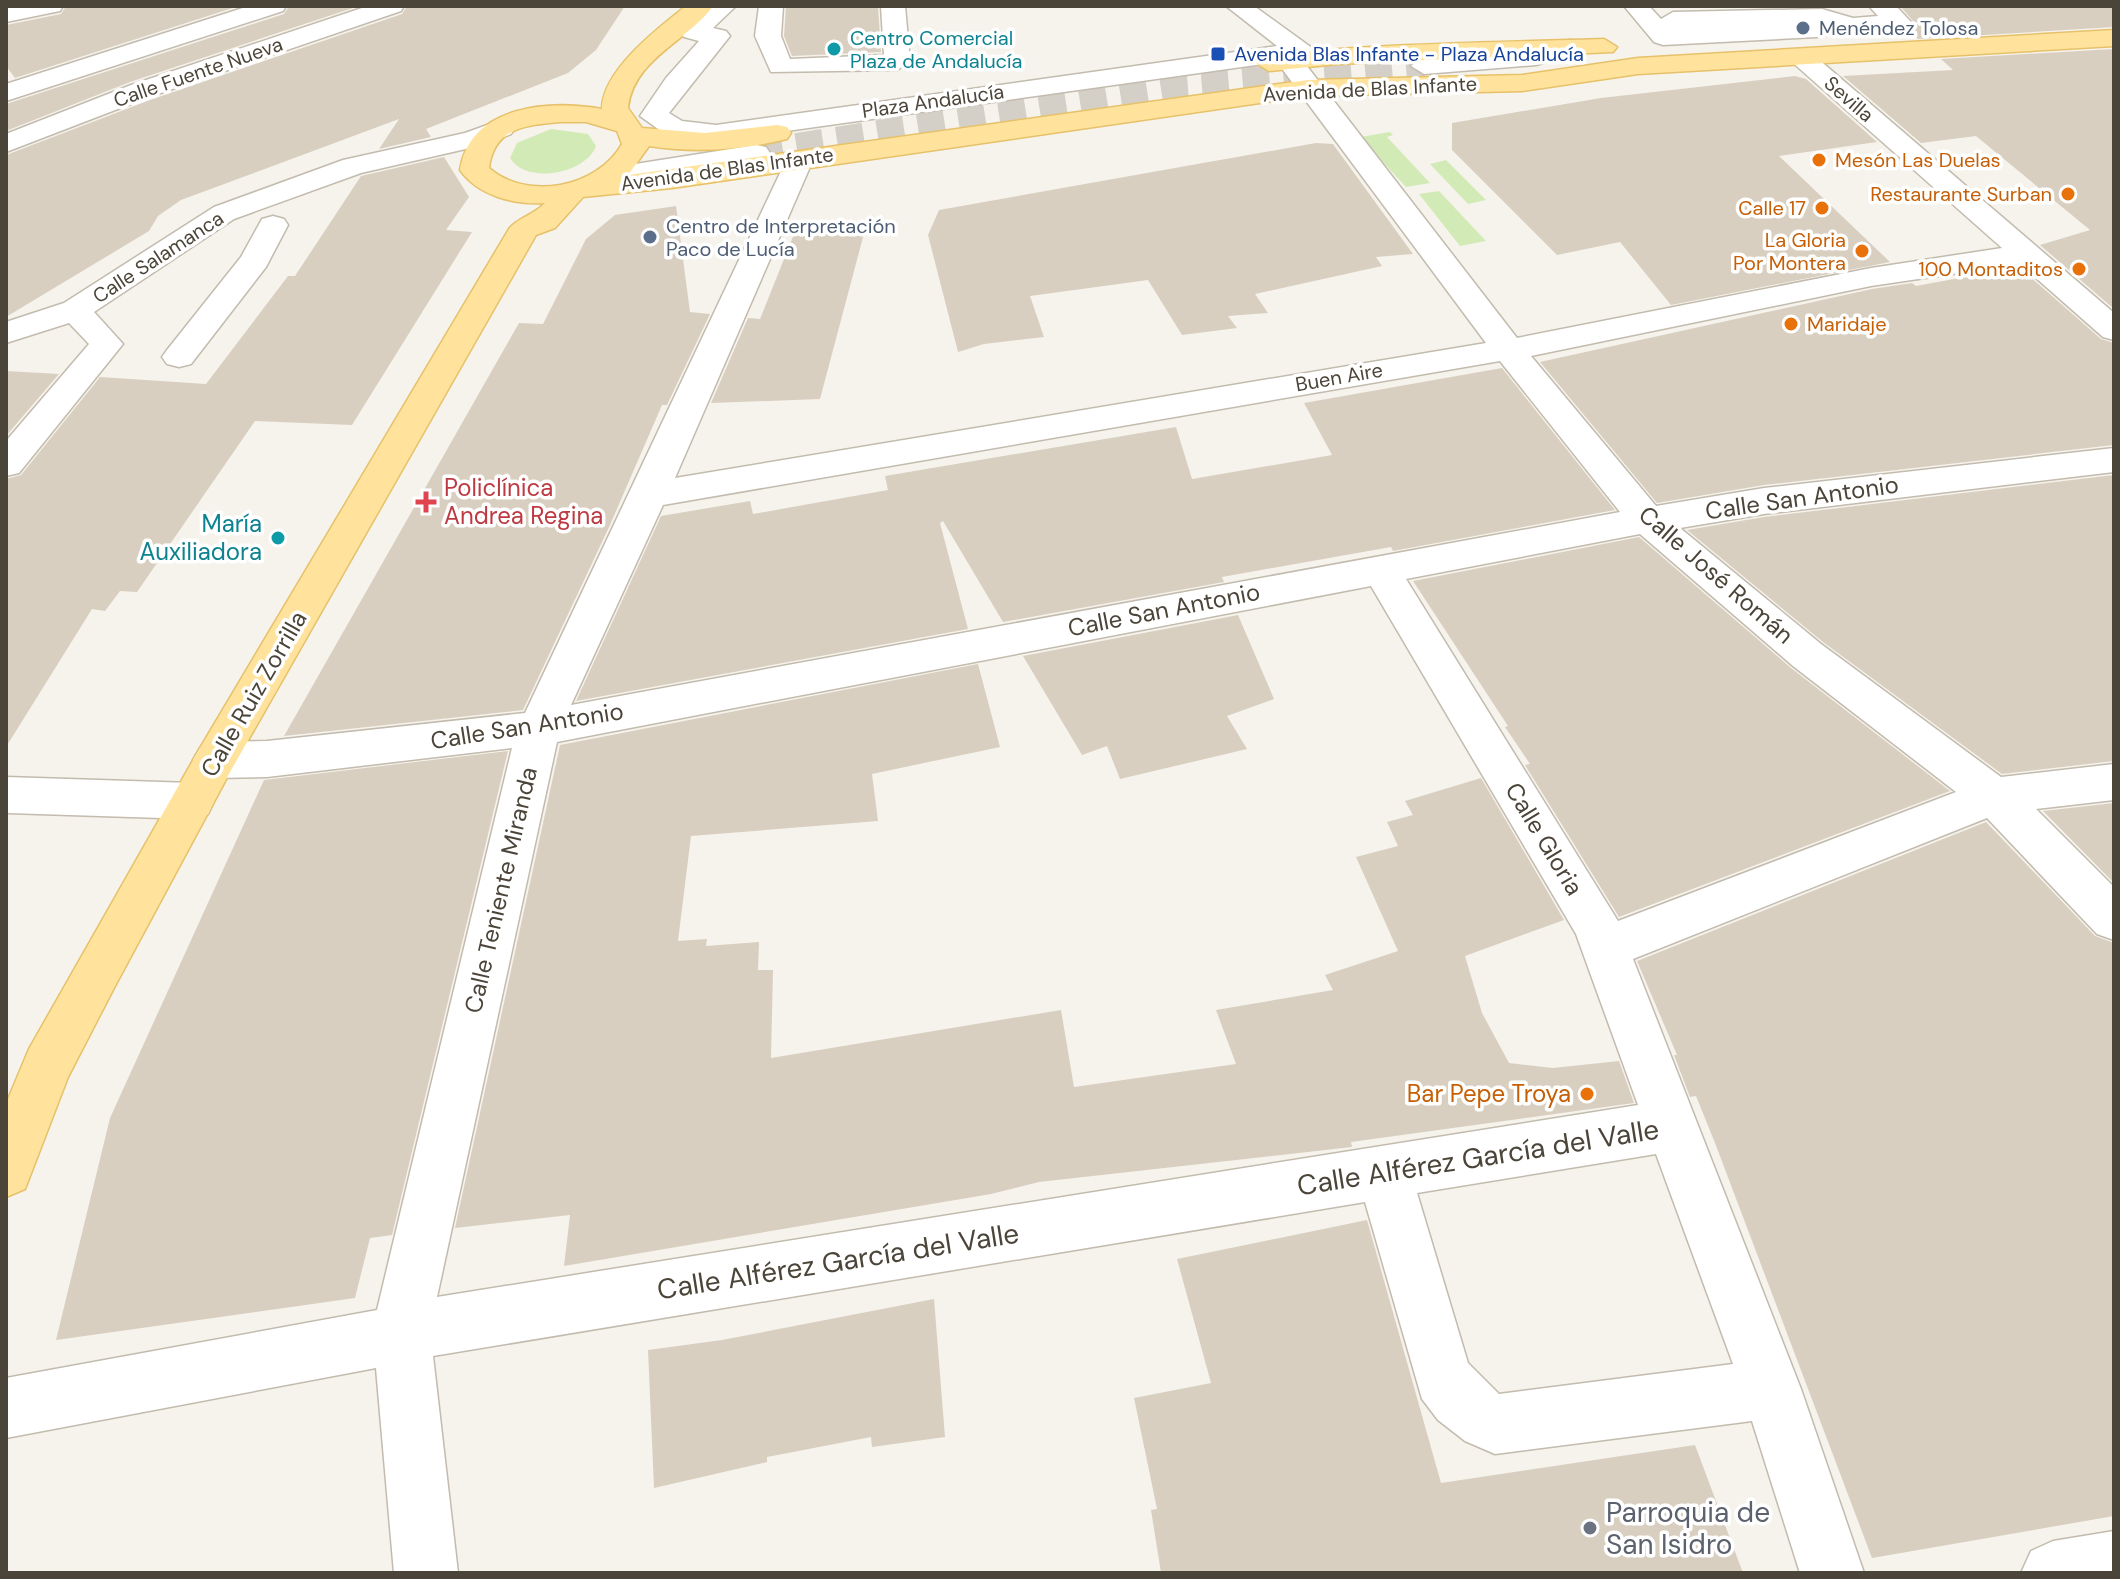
<svg xmlns="http://www.w3.org/2000/svg" width="2120" height="1579" font-family="'DM Sans',sans-serif">
<style>
.green{fill:#d2eab5}
.building{fill:#d8cfc1}
.lines{fill:none;stroke-linecap:round;stroke-linejoin:round}
.minor-tunnel{stroke:#d4d0c8;stroke-width:27;stroke-dasharray:27 14;stroke-linecap:butt}
.minor-casing{stroke:#c2bbae;stroke-width:3}
.major-casing{stroke:#e6c16a;stroke-width:3}
.minor{fill:#fff;fill-rule:evenodd}
.major{fill:#ffe39c;fill-rule:evenodd}
.service-dot{fill:#5c6f8a;stroke:#fff;stroke-width:3}
.culture-dot{fill:#0f9aa8;stroke:#fff;stroke-width:3}
.transit-dot{fill:#1a4fb4;stroke:#fff;stroke-width:3}
.food-dot{fill:#e8710a;stroke:#fff;stroke-width:3}
.health-dot{fill:#e0444e;stroke:#fff;stroke-width:3}
.worship-dot{fill:#6b7280;stroke:#fff;stroke-width:3}
.labels{text-anchor:middle;stroke-width:7;stroke-linejoin:round;paint-order:stroke}
.far-service-label{font-size:20px;fill:#4e5e75;stroke:#fff;text-anchor:start}
.far-culture-label{font-size:20px;fill:#0d838f;stroke:#fff;text-anchor:start}
.far-transit-label{font-size:20px;fill:#164399;stroke:#fff;text-anchor:start}
.far-street-label{font-size:20px;fill:#4b4439;stroke:#fff}
.far-food-label{font-size:20px;fill:#c56008;stroke:#fff;text-anchor:end}
.health-label{font-size:24px;fill:#be3a42;stroke:#fff;text-anchor:start}
.street-label{font-size:24px;fill:#4b4439;stroke:#fff}
.culture-label{font-size:24px;fill:#0d838f;stroke:#fff;text-anchor:end}
.food-label{font-size:24px;fill:#c56008;stroke:#fff;text-anchor:end}
.near-street-label{font-size:28px;fill:#4b4439;stroke:#fff}
.near-worship-label{font-size:28px;fill:#5b616d;stroke:#fff;text-anchor:start}
</style>
<rect width="100%" height="100%" fill="#f6f3ec"/>
<!-- green -->
<path class="green" d="M551 129 588 134 596 146C586 174 526 185 510 158L517 143Z
M1390 132 1393 135 1387 137 1430 183 1406 187 1360 137Z
M1446 160 1486 200 1468 204 1430 164Z
M1439 191 1486 241 1460 246 1419 194Z"/>
<!-- building -->
<path class="building" d="M66 6H239L15 78 6 66V25L61 14Z
M289 6H359L130 82 6 131V104L284 14Z
M407 6H625L596 50 568 73 426 129 431 137 379 149 399 119 181 200 158 216 149 231 6 317V155L150 100 402 14Z
M786 6H878L881 52 792 56 784 36Z
M1900 6H2114V27L1918 39 1907 29 1914 22Z
M2114 49V309L2040 245 2090 230 1976 136 1921 143 1843 76 1953 70 1941 59Z
M1795 76 1806 79 1877 142 1779 156 1890 262 1671 305 1620 242 1557 255 1452 150V123L1601 98Z
M1316 143 1333 144 1413 254 1376 257 1382 266 1255 294 1268 313 1228 316 1237 328 1182 335 1148 280 1030 296 1044 337 984 344 958 352 928 235 939 210Z
M444 157 469 197 446 230 472 232 352 425 255 421 137 592 120 591 105 611 92 609 6 747V479L21 475 100 377 206 384 288 276H295L361 176Z
M676 206 690 312 710 314 667 405H662L610 525 523 710 284 736 519 323 543 324 586 239 615 215Z
M866 226 820 399 711 403 748 318 760 319 794 234Z
M2019 267 2101 339 2114 343V445L1764 485 1657 503 1540 362 1872 289 1912 283 1916 286Z
M1502 368 1615 510 1393 551 1391 547 1222 577 1224 582 1003 622 943 521 940 523 968 629 576 701 661 516 750 501 753 514 888 490 885 476 1176 427 1192 479 1332 455 1304 403Z
M6 371 59 374 6 436Z
M2114 475V761L2002 774 1823 642 1687 530 1764 517Z
M1639 537 1791 668 1950 791 1619 917 1525 765 1530 764 1505 727 1508 726 1413 581Z
M1238 615 1274 699 1227 716 1247 749 1120 779 1107 746 1082 755 1023 656Z
M978 664 1000 747 872 774 878 821 691 836 678 941 707 939 706 946 759 942 758 970H773L771 1058 1061 1010 1074 1087 1236 1064 1216 1010 1333 990 1325 975 1398 951 1356 857 1398 846 1387 822 1413 815 1405 801 1481 778 1564 920 1465 956 1482 1013 1509 1063 1553 1068 1619 1061 1634 1103 1351 1142 1352 1147 1039 1182 991 1194 564 1266 570 1215 455 1228 560 745Z
M508 751 392 1235 370 1238 355 1298 56 1340 110 1118 264 780Z
M2114 803V883L2043 811Z
M1986 822 2095 936 2114 943V1516L1872 1558 1715 1143 1696 1096 1690 1097 1674 1055H1677L1637 961Z
M1367 1220 1441 1483 1695 1445 1743 1573H1161L1151 1510 1157 1509 1134 1398 1211 1383 1177 1259Z
M934 1299 945 1437 872 1447 871 1437 767 1457V1462L654 1488 648 1350 722 1340Z"/>
<g class="lines">
<!-- minor-tunnel -->
<path class="minor-tunnel" d="M756 153 1175 87 1424 66"/>
<defs>
<path id="minor" d="M63 6 60 11 6 22V8Z
M249 6H286L283 11 6 101V84Z
M368 6H404L401 11 149 97 6 152V134L131 85Z
M709 6H736L713 28 726 31 730 36 669 113 682 121 716 125 1277 46 1226 6H1254L1312 48 1316 53 1312 58 1303 61 1517 338 1871 268 2002 248 1792 62 1788 57 1792 52H1810L2114 313V340L2103 337 2020 264 1871 286 1531 356 1656 506 1764 488 2114 448V472L1764 514 1680 528 1821 644 2001 777 2114 764V800L2036 809 2114 887V940L2097 934 1987 818 1633 959 1801 1389 1864 1573H1800L1752 1421 1495 1454 1465 1441 1438 1420 1422 1399 1365 1202 433 1356 458 1573H394L376 1368 6 1438V1378L377 1310 512 748 267 777 215 778 200 772 193 760 200 748 215 742 267 741 525 713 789 154H809L813 160 675 478 1486 343 1277 62 716 141 665 134 640 116 666 78 699 41 684 37 680 32ZM1500 361 1620 512 571 705 663 505ZM1640 534 1793 666 1956 792 1618 921 1406 579ZM1371 586 1576 934 1638 1105 437 1297 557 742ZM1656 1154 1733 1364 1499 1394 1468 1363 1417 1193Z
M759 6H783L781 36 790 59 884 55 881 6H905L910 62 897 70 771 72 755 36Z
M1624 6H1649L1661 19 1673 12 1822 9 1853 18 1878 16 1869 6H1896L1911 22C1899 39 1845 32 1827 26L1829 30 1826 35 1817 37 1663 45 1654 42Z
M1570 40 1583 48 1579 53 1536 65 1424 74 1411 66 1424 58 1535 49Z
M501 120 511 122 515 128 511 134 483 145 361 173 234 219 94 312 123 344 19 473 6 476V441L89 344 69 323 6 343V322L64 303 214 207 343 160 465 133Z
M756 145 766 147 770 153 766 159 632 182 594 193 584 190 580 184 584 178 629 165Z
M273 216 284 219 288 225 266 267 191 364 179 367 167 364 162 357 167 350 241 257 262 219Z
M6 777 192 783 208 788 214 801 208 814 192 819 8 813Z
M2114 1531V1573H2021L2031 1551 2053 1541Z"/>
<path id="major" d="M686 6H713C688 41 633 59 628 108L642 128 705 133 777 125 787 127 791 133 787 139C743 150 694 153 649 146L628 175 1308 80 1522 75 1638 58 2114 30V46L1638 74 1522 91 1308 96 672 188 583 197 555 228 536 235 230 772 115 986 68 1077 25 1189 6 1197V1104L29 1049 200 748 509 229C517 218 534 215 545 203 515 205 478 196 460 170 470 105 549 100 602 109 602 71 658 28 686 6ZM560 122H586L617 131 622 144C597 188 527 201 489 168 494 128 525 125 560 122Z
M1604 39 1617 47 1613 52 1337 64 1269 71 1256 63C1269 44 1561 41 1604 39Z"/>
</defs>
<!-- minor casing -->
<use href="#minor" class="minor-casing"/>
<!-- major casing -->
<use href="#major" class="major-casing"/>
<!-- minor -->
<use href="#minor" class="minor"/>
<!-- major -->
<use href="#major" class="major"/>
</g>
<!-- markers -->
<g class="service-dot">
<circle cx="1803" cy="28" r="8"/>
<circle cx="650" cy="237" r="8"/>
</g>
<g class="culture-dot">
<circle cx="834" cy="49" r="8"/>
<circle cx="278" cy="538" r="8"/>
</g>
<rect class="transit-dot" x="1210" y="46" width="16" height="16" rx="4"/>
<g class="food-dot">
<circle cx="1819" cy="160" r="8"/>
<circle cx="2068" cy="194" r="8"/>
<circle cx="1822" cy="208" r="8"/>
<circle cx="1862" cy="251" r="8"/>
<circle cx="2079" cy="269" r="8"/>
<circle cx="1791" cy="324" r="8"/>
<circle cx="1587" cy="1094" r="8"/>
</g>
<path class="health-dot" d="M422 490h8v8h8v8h-8v8h-8v-8h-8v-8h8z"/>
<circle class="worship-dot" cx="1590" cy="1528" r="8"/>
<g class="labels">
<!-- far-service labels -->
<g class="far-service-label">
<text x="1819" y="35">Menéndez Tolosa</text>
<text x="666" y="233">Centro de Interpretación<tspan x="666" dy="23">Paco de Lucía</tspan></text>
</g>
<!-- far-culture labels -->
<g class="far-culture-label">
<text x="850" y="45">Centro Comercial<tspan x="850" dy="23">Plaza de Andalucía</tspan></text>
</g>
<!-- far-transit labels -->
<g class="far-transit-label">
<text x="1234" y="61">Avenida Blas Infante - Plaza Andalucía</text>
</g>
<!-- far-street labels -->
<g class="far-street-label">
<text transform="translate(198 72) rotate(-19)" y="7">Calle Fuente Nueva</text>
<text transform="translate(1370 89) rotate(-3)" y="7">Avenida de Blas Infante</text>
<text transform="translate(1849 99) rotate(41)" y="7">Sevilla</text>
<text transform="translate(933 101) rotate(-8)" y="7">Plaza Andalucía</text>
<text transform="translate(727 169) rotate(-8)" y="7">Avenida de Blas Infante</text>
<text transform="translate(158 257) rotate(-33)" y="7">Calle Salamanca</text>
<text transform="translate(1339 377) rotate(-10)" y="7">Buen Aire</text>
</g>
<!-- far-food labels -->
<g class="far-food-label">
<text x="1835" y="167" text-anchor="start">Mesón Las Duelas</text>
<text x="2052" y="201">Restaurante Surban</text>
<text x="1806" y="215">Calle 17</text>
<text x="1846" y="247">La Gloria<tspan x="1846" dy="23">Por Montera</tspan></text>
<text x="2063" y="276">100 Montaditos</text>
<text x="1807" y="331" text-anchor="start">Maridaje</text>
</g>
<!-- health labels -->
<g class="health-label">
<text x="444" y="496">Policlínica<tspan x="444" dy="28">Andrea Regina</tspan></text>
</g>
<!-- street labels -->
<g class="street-label">
<text transform="translate(1802 498) rotate(-8)" y="8">Calle San Antonio</text>
<text transform="translate(1716 575) rotate(41)" y="8">Calle José Román</text>
<text transform="translate(1164 610) rotate(-11)" y="8">Calle San Antonio</text>
<text transform="translate(254 694) rotate(-60)" y="8">Calle Ruiz Zorrilla</text>
<text transform="translate(527 726) rotate(-9)" y="8">Calle San Antonio</text>
<text transform="translate(1544 839) rotate(59)" y="8">Calle Gloria</text>
<text transform="translate(501 890) rotate(-77)" y="8">Calle Teniente Miranda</text>
</g>
<!-- culture labels -->
<g class="culture-label">
<text x="262" y="532">María<tspan x="262" dy="28">Auxiliadora</tspan></text>
</g>
<!-- food labels -->
<g class="food-label">
<text x="1571" y="1102">Bar Pepe Troya</text>
</g>
<!-- near-street labels -->
<g class="near-street-label">
<text transform="translate(1478 1157) rotate(-9)" y="10">Calle Alférez García del Valle</text>
<text transform="translate(838 1261) rotate(-9)" y="10">Calle Alférez García del Valle</text>
</g>
<!-- near-worship labels -->
<g class="near-worship-label">
<text x="1606" y="1522">Parroquia de<tspan x="1606" dy="32">San Isidro</tspan></text>
</g>
</g>
<!-- border -->
<rect width="2120" height="1579" fill="none" stroke="#4b4439" stroke-width="16"/>
</svg>
